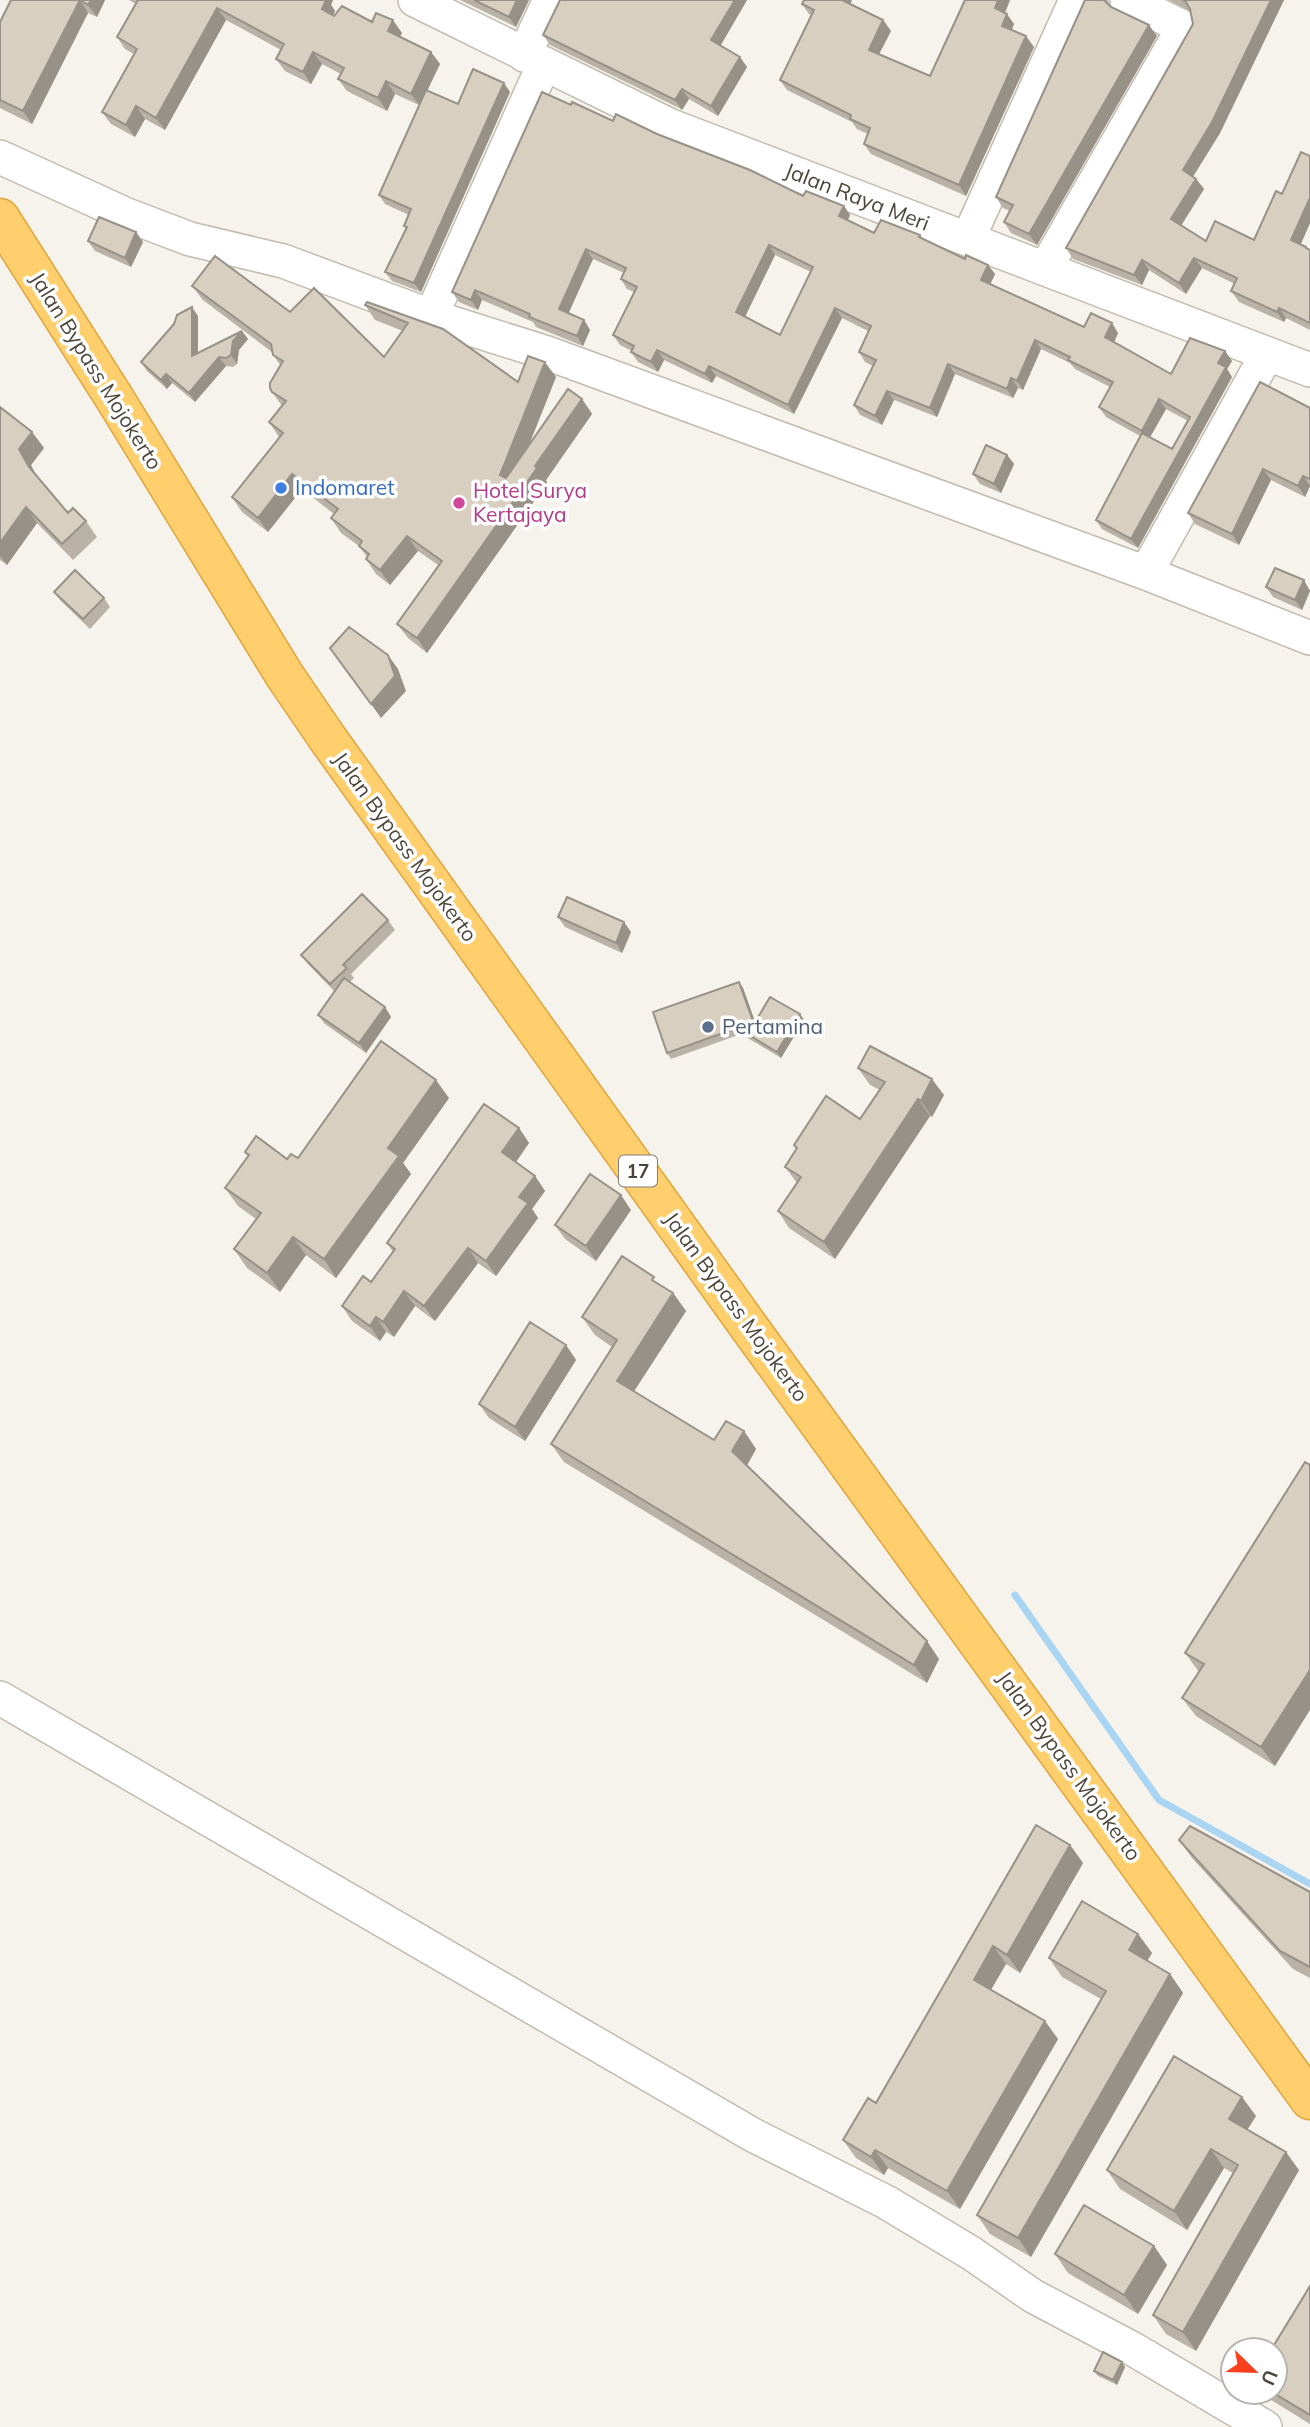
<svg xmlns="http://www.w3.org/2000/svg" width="1310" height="2427" font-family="Mulish,sans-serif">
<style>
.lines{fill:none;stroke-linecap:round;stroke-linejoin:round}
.stream{stroke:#a9d4f2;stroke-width:7}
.minor-casing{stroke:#c2bbae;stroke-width:36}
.highway-casing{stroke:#e0a43c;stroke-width:41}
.minor{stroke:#fff;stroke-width:33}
.highway{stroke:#ffcf6e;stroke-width:38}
.wall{fill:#bab2a6;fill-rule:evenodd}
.shaded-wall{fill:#979187}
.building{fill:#d8cfc1;stroke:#979187;stroke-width:2;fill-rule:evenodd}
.shop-dot{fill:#3f7fe0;stroke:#fff;stroke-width:2.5}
.hotel-dot{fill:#d1479c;stroke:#fff;stroke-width:2.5}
.service-dot{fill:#5c6f8a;stroke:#fff;stroke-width:2.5}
.labels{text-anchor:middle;stroke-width:7;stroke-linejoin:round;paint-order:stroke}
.shield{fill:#fff;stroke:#817c74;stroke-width:2}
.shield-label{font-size:19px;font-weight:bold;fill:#4b4439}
.street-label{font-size:21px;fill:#4b4439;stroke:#fff}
.shop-label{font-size:21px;fill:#366cbe;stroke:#fff;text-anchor:start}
.hotel-label{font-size:21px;fill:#b23c85;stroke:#fff;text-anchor:start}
.service-label{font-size:21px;fill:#4e5e75;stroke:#fff;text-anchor:start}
</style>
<rect width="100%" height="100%" fill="#f6f3ec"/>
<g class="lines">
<!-- stream -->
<path class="stream" d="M1015 1595 1159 1800 1310 1884"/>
<defs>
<path id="minor" d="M415 0 671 126 1310 370
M524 55 550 0
M0 157 127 215 190 239 283 261 436 318 547 353 1146 573 1310 638
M968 239 1076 0
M1045 269 1181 32 1179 25 1127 0
M438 301 544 64
M1146 573 1267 354
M0 1698 753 2135 886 2202 971 2253 1033 2296 1133 2349 1265 2427"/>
<path id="highway" d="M0 218 115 399 285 676 328 739 749 1327 1310 2100"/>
</defs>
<!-- minor casing -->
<use href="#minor" class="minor-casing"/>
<!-- highway casing -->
<use href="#highway" class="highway-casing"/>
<!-- minor -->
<use href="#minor" class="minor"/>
<!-- highway -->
<use href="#highway" class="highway"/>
</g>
<!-- wall -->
<path class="wall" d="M11 0H105L97 17 88 13 32 124 0 108V22Z
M129 0H333L331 5 335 11 333 16 372 22 402 33 399 37 431 52 440 64 427 90 458 104 510 92 421 292 392 281 385 272 406 229 404 226 409 215 385 204 379 195 419 105 395 94 387 111 347 91 338 79 341 74 322 64 311 84 285 71 276 59 281 50 226 20 165 130 145 119 135 137 111 124 102 112 134 54 125 49 117 37 136 4Z
M460 0H529L516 27Z
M747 0 720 46 747 67 718 116 689 99 682 110 679 108 550 45 543 35Z
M1010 0 1005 13 1014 24 1012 30 1034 47 966 196 871 154 864 144 868 134 857 129 852 122 787 90 780 80 811 15 809 14 802 4H850L883 20 891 31 879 54 930 76Z
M1085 0H1108L1109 5 1157 36 1037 245 1011 233 1004 222 1010 211 1003 208 996 197Z
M1169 0H1284L1220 133 1193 177 1196 179 1204 189 1181 225 1206 241 1254 240 1282 194 1310 156V223L1301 244 1306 247 1310 250V330L1286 318 1284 322 1239 302 1231 291 1235 284 1202 268 1186 294 1149 270 1142 285 1073 259 1066 248 1193 24 1190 11Z
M571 105 613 121 657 134 803 196 844 206 850 215 848 220 874 233 920 235 923 239 965 259 988 265 995 274 990 284 1084 327 1118 333 1114 342 1171 374 1225 351 1232 361 1227 369 1232 377 1138 548 1102 529 1096 520 1140 436 1106 417 1099 407 1110 387 1075 369 1070 363 1041 349 1023 390 1018 388 1013 398 955 374 937 417 894 400 882 425 860 415 854 405 873 366 865 362 859 352 868 331 842 318 794 414 716 376 712 383 664 360 658 372 638 362 631 352 632 351 620 345 613 335 634 292 627 289 621 279 624 273 593 259 568 313 584 320 590 330 583 346 536 327 533 322 482 300 478 310 459 302 452 292ZM775 255 811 272 780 335 745 316ZM1166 409 1188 421 1172 449 1150 437Z
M136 232 143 242 131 267 95 251 88 241Z
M192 286 290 312 384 357 403 331 375 320 365 305 367 302 518 382 556 377 528 447 582 399 592 414 546 480 547 483 427 653 408 638 397 624 438 565 418 551 390 585 376 574 366 559 367 557 359 546 341 533 331 518 334 514 302 489 268 532 242 512 232 497 279 437 269 422 282 406 272 392 281 366 273 355 272 352 203 300Z
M198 316V353L242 331 248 339 239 350 237 364 233 367 226 366 195 402 172 383 167 389 147 371 141 362Z
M0 407 32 432 44 448 31 465 36 476 68 513 86 521 97 537 73 560 37 523 7 565 0 560Z
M1310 408V486L1305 497 1271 480 1239 545 1195 524 1188 513Z
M1007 455 1014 464 1001 493 980 484 973 474Z
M1266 587 1310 590V591L1302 610 1273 597Z
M54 592 104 598 110 607 90 629 61 601Z
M558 917 631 932 622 953 565 927Z
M388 920 395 930 351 974 354 978 350 982 385 1007 391 1017 366 1053 325 1024 318 1015 334 991 308 964 301 955Z
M739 982 743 988 755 1022 800 1014 804 1020 781 1058 741 1034 671 1059 667 1053Z
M858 1068 944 1095 932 1117 930 1116 835 1259 789 1228 778 1211 797 1183 785 1167 797 1149 794 1145 860 1119 880 1090 870 1085Z
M449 1098 403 1163 411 1174 336 1278 306 1255 280 1292 247 1268 234 1249 256 1219 238 1206 225 1188 248 1156 245 1152 287 1159 298 1158Z
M519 1128 529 1143 516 1162 535 1176 545 1191 532 1209 538 1218 496 1276 478 1263 435 1321 415 1306 394 1337 386 1332 380 1341 352 1321 342 1306 371 1282 393 1252 387 1243Z
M631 1210 596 1261 565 1239 555 1225Z
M659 1284 673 1293 686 1311 634 1391 714 1440 744 1431 756 1449 747 1465 939 1659 927 1683 564 1462 551 1444 612 1347 595 1335 582 1317Z
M566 1345 576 1360 525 1441 489 1418 479 1404Z
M1305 1462 1275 1766 1196 1716 1182 1698 1199 1672 1185 1653Z
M1179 1840 1310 1892V1978L1293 1969 1192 1858Z
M1070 1845 1083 1863 1020 1973 1006 1964 991 1990 1058 2039 960 2209 888 2168 884 2175 856 2158 843 2140 876 2103Z
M1138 1934 1152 1953 1147 1961 1170 1974 1183 1993 1031 2257 990 2234 977 2215 1101 1999 1062 1977 1049 1958Z
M1256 2116 1247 2130 1299 2170 1196 2351 1166 2334 1153 2315 1233 2173 1224 2168 1187 2230 1120 2189 1107 2170Z
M1154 2246 1167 2265 1138 2314 1068 2273 1055 2254Z
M1310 2286V2424L1263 2395 1261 2392H1275Z
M1125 2367 1117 2385 1098 2376 1094 2371Z"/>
<!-- shaded-wall -->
<path class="shaded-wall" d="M80 0 88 13 32 124 23 111Z
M91 0H105L97 17 88 5Z
M324 0H333L331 5 335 11 330 21 322 9Z
M517 0H529L516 27 509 17Z
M735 0H747L718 50 711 40Z
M841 0H852L848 10Z
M998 0H1010L1002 19 995 8Z
M1271 0H1284L1220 133 1190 181 1183 170Z
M217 8 226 20 165 130 156 118Z
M1007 14 1014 24 1009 36 1002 26Z
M393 20 402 33 396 44 388 31Z
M883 20 891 31 876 60 869 50Z
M1149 25 1157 36 1037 245 1029 234Z
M1026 36 1034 47 966 196 959 185Z
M313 52 322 64 311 84 303 72Z
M431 52 440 64 420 106 411 94Z
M740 57 747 67 718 116 711 106Z
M386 81 395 94 387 111 378 98Z
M504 83 510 92 421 292 414 283Z
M682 89 689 99 682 110 675 100Z
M136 106 145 119 135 137 126 125Z
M1196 179 1204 189 1179 229 1171 219Z
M1309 200 1310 202V223L1298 250 1291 240Z
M844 206 850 215 845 225 839 216Z
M136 232 143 242 131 267 125 258Z
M769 245 775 255 743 321 736 312Z
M586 249 593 259 566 319 559 309Z
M1194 258 1202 268 1186 294 1179 283Z
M1142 260 1149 270 1142 285 1134 275Z
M988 265 995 274 988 289 981 280Z
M475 290 482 300 478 310 471 300Z
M192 307 198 316V365L192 356Z
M835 308 842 318 794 414 788 405Z
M1279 308 1286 318 1284 322 1277 312Z
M584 320 590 330 583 346 577 336Z
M1112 323 1118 333 1112 347 1105 337Z
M242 331 248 339 239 350 237 364 231 355 233 341Z
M1035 340 1041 349 1023 390 1017 381Z
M657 350 664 360 658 372 651 362Z
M1225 351 1232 361 1227 369 1232 377 1138 548 1131 539Z
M219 357 226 366 195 402 189 393Z
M545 362 556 377 511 490 500 475Z
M948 364 955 374 937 417 930 408Z
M709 366 716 376 712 383 705 374Z
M166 374 172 383 167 389 161 380Z
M1011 378 1018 388 1013 398 1007 389Z
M887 391 894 400 882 425 875 416Z
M582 399 592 414 546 480 547 483 427 653 417 638Z
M1159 399 1166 409 1148 441 1142 431Z
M32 432 44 448 31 465 40 483 29 467 19 449Z
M1007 455 1014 464 1001 493 994 484Z
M1263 469 1271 480 1239 545 1232 534Z
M292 474 302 489 268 532 258 518Z
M1303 476 1310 486 1305 497 1298 486Z
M26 507 37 523 7 565 0 556V543Z
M407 536 418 551 390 585 380 570Z
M1304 580 1310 591 1302 610 1295 600Z
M388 655 398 669 406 691 381 718 371 704Z
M624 922 631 932 622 953 616 943Z
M739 982 743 988 758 1030 754 1024Z
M385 1007 391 1017 366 1053 359 1043Z
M800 1014 804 1020 781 1058 777 1052Z
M932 1079 944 1095 932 1117 921 1101Z
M436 1080 449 1098 403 1163 411 1174 336 1278 324 1259 388 1148Z
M918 1099 930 1116 835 1259 824 1242Z
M519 1128 529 1143 513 1166 502 1152Z
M535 1176 545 1191 532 1209 538 1218 496 1276 486 1261 519 1197Z
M621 1195 631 1210 596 1261 586 1246Z
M293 1237 306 1255 280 1292 267 1273Z
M468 1248 478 1263 435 1321 424 1306Z
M404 1291 415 1306 394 1337 383 1322Z
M673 1293 686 1311 629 1399 617 1381Z
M376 1317 386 1332 380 1341 370 1326Z
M566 1345 576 1360 525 1441 515 1427Z
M744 1431 756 1449 745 1469 732 1451Z
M927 1641 939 1659 927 1683 914 1665Z
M1310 1670V1710L1275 1766 1261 1747Z
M1070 1845 1083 1863 1020 1973 1007 1955Z
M1138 1934 1152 1953 1142 1969 1129 1950Z
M993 1946 1006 1964 986 1998 974 1980Z
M1170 1974 1183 1993 1031 2257 1018 2238Z
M1045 2021 1058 2039 960 2209 947 2191Z
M1242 2097 1256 2116 1242 2138 1229 2119Z
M1211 2149 1224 2168 1187 2230 1174 2211Z
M875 2150 888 2168 884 2175 871 2157Z
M1286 2152 1299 2170 1196 2351 1183 2332Z
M1154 2246 1167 2265 1138 2314 1124 2295Z
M1122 2362 1125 2367 1117 2385 1113 2380Z"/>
<!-- building -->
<path class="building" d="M11 0H91L88 5 80 0 23 111 0 100V22Z
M138 0H326L322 9 334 16 342 6 372 22 376 13 393 20 388 31 431 52 411 94 386 81 378 98 338 79 344 68 313 52 303 72 276 59 284 44 217 8 156 118 136 106 126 125 102 112 137 49 117 37Z
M474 0H517L509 17Z
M560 0H735L711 40 740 57 711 106 682 89 675 100 543 35Z
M804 0H842L883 20 869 50 930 76 965 0H998L995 8 1007 14 1002 26 1026 36 959 185 864 144 870 128 850 119 851 115 780 80 814 10 802 4Z
M1085 0H1104L1111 7 1149 25 1029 234 1004 222 1013 205 996 197Z
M1183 0H1271L1212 122 1183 170 1196 179 1171 219 1206 241 1215 221 1254 240 1276 191 1282 194 1301 152 1310 156V200H1309L1291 240 1306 247V248L1310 250V323L1279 308 1277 312 1231 291 1237 278 1194 258 1179 283 1142 260 1134 275 1066 248 1193 24 1190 9 1186 2Z
M473 69 504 83 414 283 385 272 407 227 404 226 411 209 379 195 426 90 458 104Z
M542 92 571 105 572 102 613 121 616 114 657 134 750 170 803 196 806 191 844 206 839 216 874 233 881 220 920 235 919 237 965 259 966 255 988 265 981 280 1084 327 1091 313 1112 323 1105 337 1171 374 1190 338 1225 351 1218 363 1226 367 1131 539 1096 520 1142 433 1172 449 1190 417 1159 399 1142 431 1099 407 1113 382 1068 360 1070 357 1035 340 1017 381 1011 378 1007 389 948 364 930 408 887 391 875 416 854 405 876 360 859 352 871 326 835 308 788 405 709 366 705 374 657 350 651 362 631 352 634 346 613 335 637 287 621 279 626 268 586 249 559 309 584 320 577 336 529 317 530 314 475 290 471 300 452 292ZM769 245 813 267 780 335 736 312Z
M99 217 136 232 125 258 88 241Z
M215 256 290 312 314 288 384 357 408 323 365 305 367 302 443 329 518 382 528 356 545 362 500 475 506 478 568 389 582 399 535 466 537 468 417 638 397 624 442 561 407 536 380 570 366 559 369 554 359 546 362 541 331 518 338 509 292 474 258 518 232 497 283 433 269 422 286 401 272 392 270 388V383L283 361 273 355 271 344 192 286Z
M192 307V356L242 331 233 341 231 355 226 358 219 357 189 393 166 374 161 380 141 362 174 324 177 315Z
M1260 382 1310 408V479L1303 476 1298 486 1263 469 1232 534 1188 513Z
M0 407 32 432 19 449 29 467 68 513 73 508 86 521 62 544 26 507 0 543Z
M986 445 1007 455 994 484 973 474Z
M1275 568 1304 580 1295 600 1266 587Z
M75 570 104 598 83 619 54 592Z
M349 627 388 655 395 676 371 704 330 648Z
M362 894 388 920 343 965 347 968 330 984 301 955Z
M567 897 624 922 616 943 558 917Z
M344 978 385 1007 359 1043 318 1015Z
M739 982 754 1024 770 997 800 1014 777 1052 737 1028 667 1053 653 1012Z
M381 1041 436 1080 388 1148 399 1156 324 1259 293 1237 267 1273 234 1249 261 1213 225 1188 249 1155 245 1152 256 1136 287 1159 291 1154 298 1158Z
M870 1046 932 1079 921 1101 918 1099 824 1242 778 1211 801 1177 785 1167 797 1148 794 1145 826 1096 860 1119 885 1082 858 1068Z
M484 1104 519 1128 502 1152 535 1176 519 1197 528 1203 486 1261 468 1248 424 1306 404 1291 383 1322 376 1317 370 1326 342 1306 363 1276 371 1282 395 1249 387 1243Z
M590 1174 621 1195 586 1246 555 1225Z
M622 1256 654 1277 652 1280 673 1293 617 1381 714 1440 726 1421 744 1431 732 1451 927 1641 914 1665 551 1444 617 1340 582 1317Z
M530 1322 566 1345 515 1427 479 1404Z
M1305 1462 1310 1465V1670L1261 1747 1182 1698 1204 1664 1185 1653Z
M1036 1825 1070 1845 1007 1955 993 1946 974 1980 1045 2021 947 2191 875 2150 871 2157 843 2140 868 2098 876 2103Z
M1190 1826 1310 1892V1967L1280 1951 1179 1840Z
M1082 1901 1138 1934 1129 1950 1170 1974 1018 2238 977 2215 1106 1991 1049 1958Z
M1174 2056 1242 2097 1229 2119 1286 2152 1183 2332 1153 2315 1238 2165 1211 2149 1174 2211 1107 2170Z
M1084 2205 1154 2246 1124 2295 1055 2254Z
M1310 2286V2415L1272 2392H1275V2350H1271Z
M1103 2352 1122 2362 1113 2380 1094 2371Z"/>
<!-- markers -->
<circle class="shop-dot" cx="281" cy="488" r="7"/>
<circle class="hotel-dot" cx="459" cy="503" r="7"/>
<circle class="service-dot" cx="708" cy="1027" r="7"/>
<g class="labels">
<!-- shield labels -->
<rect class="shield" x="619" y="1155.5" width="38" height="31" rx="5"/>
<g class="shield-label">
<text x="638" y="1178">17</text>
</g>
<!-- street labels -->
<g class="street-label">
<text transform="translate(857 197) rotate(21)" y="7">Jalan Raya Meri</text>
<text transform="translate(96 371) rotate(58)" y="7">Jalan Bypass Mojokerto</text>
<text transform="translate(405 847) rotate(54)" y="7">Jalan Bypass Mojokerto</text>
<text transform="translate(736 1307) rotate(54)" y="7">Jalan Bypass Mojokerto</text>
<text transform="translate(1069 1766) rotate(54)" y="7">Jalan Bypass Mojokerto</text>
</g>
<!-- shop labels -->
<g class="shop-label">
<text x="295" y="495">Indomaret</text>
</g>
<!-- hotel labels -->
<g class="hotel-label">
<text x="473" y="498">Hotel Surya<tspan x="473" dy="24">Kertajaya</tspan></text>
</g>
<!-- service labels -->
<g class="service-label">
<text x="722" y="1034">Pertamina</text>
</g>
</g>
<!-- north arrow -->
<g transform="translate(1254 2371) rotate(113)"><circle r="33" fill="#ffffff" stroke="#b7b4b0" stroke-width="2"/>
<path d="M0-5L12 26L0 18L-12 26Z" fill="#fc3f1d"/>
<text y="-10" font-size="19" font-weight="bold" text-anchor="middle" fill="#4b4439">U</text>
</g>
</svg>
